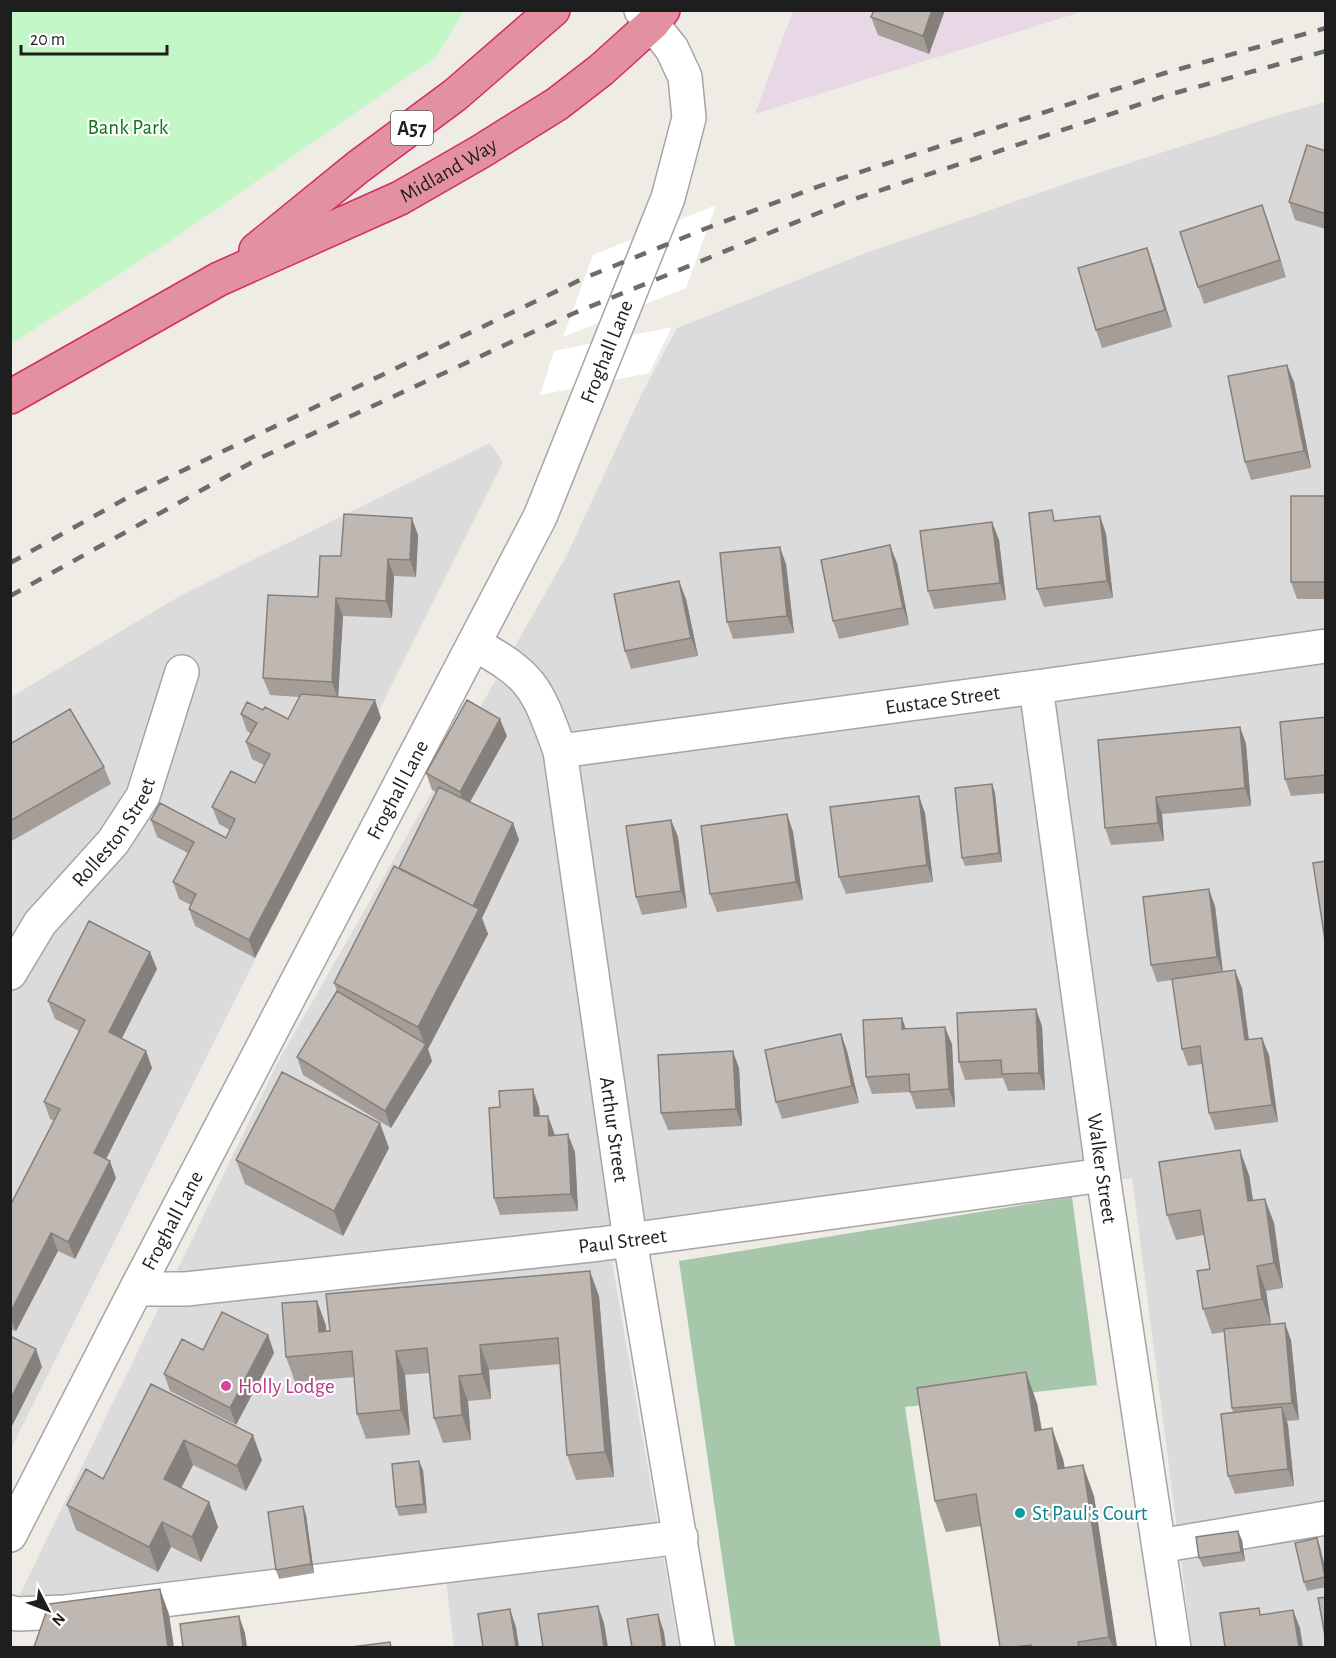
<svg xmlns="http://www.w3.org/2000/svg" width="1336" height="1658" font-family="'Alegreya Sans',sans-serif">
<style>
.residential{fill:#dcdbdb}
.industrial{fill:#e8d7e5}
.cemetery{fill:#a7c7ab}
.park{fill:#c4f7c7}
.pier{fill:#fff}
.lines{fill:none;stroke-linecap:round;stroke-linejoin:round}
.minor-casing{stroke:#a5a5a5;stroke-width:36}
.highway-casing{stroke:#d32c66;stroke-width:36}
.minor{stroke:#fff;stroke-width:33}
.highway{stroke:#e390a0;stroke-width:33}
.rail{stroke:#6c6c6c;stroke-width:4.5;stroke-dasharray:12 12;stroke-linecap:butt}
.wall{fill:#a49d98}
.shaded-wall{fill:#86807c}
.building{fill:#bfb7b1;stroke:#86807c;stroke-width:1.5}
.hotel-dot{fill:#d1479c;stroke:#fff;stroke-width:2}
.culture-dot{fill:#0f9aa8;stroke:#fff;stroke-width:2}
.labels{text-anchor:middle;stroke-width:4.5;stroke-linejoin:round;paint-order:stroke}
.shield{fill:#fff;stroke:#626262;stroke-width:1.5}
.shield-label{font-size:20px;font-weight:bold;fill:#1e1e1e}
.park-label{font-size:21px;fill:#107818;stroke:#fff}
.street-label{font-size:21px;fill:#1e1e1e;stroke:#fff}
.hotel-label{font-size:21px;fill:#b23c85;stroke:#fff;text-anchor:start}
.culture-label{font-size:21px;fill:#0d838f;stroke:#fff;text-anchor:start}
</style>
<rect width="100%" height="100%" fill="#efebe5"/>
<!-- residential -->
<path class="residential" d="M1325 102V1647H1192L1132 1178 612 1262 679 1647H454L445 1572 10 1615 278 1062 567 555 642 393 677 328 863 254 1080 179 1278 115Z
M490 443 503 462 11 1449V697L180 596Z"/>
<!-- industrial -->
<path class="industrial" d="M793 11H1084L755 114Z"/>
<!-- cemetery -->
<path class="cemetery" d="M1072 1197 1097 1385 905 1407 941 1647H735L679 1261Z"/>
<!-- park -->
<path class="park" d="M11 10H464V11L436 57 166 244 11 344Z"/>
<!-- pier -->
<path class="pier" d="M716 205 686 288 563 337 593 255Z
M672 327 649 373 540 395 554 351Z"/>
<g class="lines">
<defs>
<g id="minor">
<path id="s1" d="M474 644C534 676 537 689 560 751L630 1240 698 1648"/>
<path id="s2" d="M1036 687 1103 1175 1174 1648"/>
<path id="s3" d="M560 751 1036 687 1326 646"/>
<path id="s4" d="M10 973 40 923 113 842 143 796 182 672"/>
<path id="s5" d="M137 1289H186L600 1244 1103 1175"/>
<path id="s6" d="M10 1535 131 1299 540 517 668 198 689 118 685 77 672 49 641 10"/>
<path d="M1159 1546 1326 1518"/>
<path d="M10 1612 17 1614 65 1612 681 1537"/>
</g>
<g id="highway">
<path d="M256 250 358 167 455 95 553 10"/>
<path id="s7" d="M10 397 219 279 400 198 480 152 557 104 601 70 653 23 663 10"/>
</g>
</defs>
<!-- minor casing -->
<use href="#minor" class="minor-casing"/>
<!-- highway casing -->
<use href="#highway" class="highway-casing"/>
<!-- minor -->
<use href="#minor" class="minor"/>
<!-- highway -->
<use href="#highway" class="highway"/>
<!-- rail -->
<path class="rail" d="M10 563 134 494 582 279 707 228 836 180 1165 73 1326 28
M10 596 258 459 572 314 845 202 1168 95 1326 51"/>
</g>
<!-- wall -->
<path class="wall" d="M874 10H945L929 54 878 35 871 17Z
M1326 151V229L1295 220 1289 202Z
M1268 222 1286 277 1204 304 1198 287Z
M1147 248 1153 265 1172 327 1102 348 1096 330Z
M1294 382 1311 468 1251 480 1245 462Z
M1326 496V599H1297L1291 582Z
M1100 516 1106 534 1113 598 1044 607 1037 589 1056 521Z
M992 522 999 540 1006 600 934 609 928 591Z
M418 535 416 577 394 576 392 618 343 616 338 697 381 718 255 958 195 926 189 909 191 905 179 899 173 882 188 853 157 837 151 820 226 838 230 830 219 824 212 807 255 783 264 765 252 759 246 742 251 734 247 731 241 714 263 710 288 719 299 697 270 695 263 678 318 597 341 556Z
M897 563 909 625 839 639 833 621Z
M786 564 794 633 733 639 727 622Z
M686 599 698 656 631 669 625 651Z
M1326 717V793L1291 796 1285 779Z
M1240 727 1246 744 1251 806 1162 814 1164 841 1111 845 1105 828Z
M507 736 470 802 513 823 519 840 482 918 488 934 428 1049 432 1061 391 1128 303 1075 297 1057 337 991 334 983 399 868 436 792 432 790 426 773Z
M10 744 104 767 111 784 10 842Z
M992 784 995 793 1002 862 965 866 962 858Z
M925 813 933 882 846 894 839 877Z
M787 814 793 832 803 900 717 912 710 894Z
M671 820 678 837 687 908 642 915 636 897Z
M1215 906 1223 972 1242 988 1249 1040 1269 1055 1278 1122 1215 1130 1209 1113 1202 1064 1188 1066 1182 1049 1172 980 1157 982 1151 965Z
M157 969 121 1038 146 1051 152 1068 106 1159 116 1178 75 1259 58 1251 16 1331 10 1329V1206L54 1121 50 1119 44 1102 79 1031 55 1019 48 1001Z
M902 1018 906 1029 952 1044 955 1107 916 1109 910 1092 872 1094 866 1077Z
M1042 1026 1045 1090 1008 1091 1003 1078 965 1080 959 1062Z
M841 1034 847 1051 859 1103 782 1119 776 1102Z
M739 1068 742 1126 668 1130 661 1113Z
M539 1107 540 1116H548L555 1135 575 1152 578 1211 500 1215 494 1198Z
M389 1148 343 1236 245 1184 236 1160Z
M1249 1175 1253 1200 1274 1223 1283 1288 1266 1291 1271 1324 1291 1340 1299 1420 1287 1421 1288 1425 1294 1486 1235 1494 1228 1476 1233 1413 1232 1408 1224 1332 1212 1334 1203 1309 1210 1269 1204 1235 1176 1240 1167 1215Z
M599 1296 614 1477 576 1480 567 1455 560 1364 489 1370 491 1399 468 1401 471 1440 443 1443 434 1418 430 1373 405 1375 410 1435 366 1439 357 1414 354 1377 295 1382 286 1357 317 1301 326 1326V1331Z
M268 1335 274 1353 236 1425 170 1391 164 1374 203 1350Z
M151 1384 262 1460 246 1491 193 1465 181 1488 209 1502 218 1527 201 1562 171 1547 158 1572 76 1530 67 1505 103 1479Z
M1037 1403 1042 1430 1063 1459 1065 1468 1094 1496 1117 1647H1000L981 1526 946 1532 935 1501Z
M423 1470 427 1513 399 1516 396 1507Z
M303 1506 306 1515 314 1573 279 1579 276 1570Z
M1317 1538 1320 1547 1326 1572V1587L1307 1591 1304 1582Z
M1242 1540 1245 1561 1203 1567 1199 1558Z"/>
<!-- shaded-wall -->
<path class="shaded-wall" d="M932 10H945L929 54 923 36Z
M1262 205 1268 222 1286 277 1280 260Z
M1147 248 1153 265 1172 327 1165 310Z
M1287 365 1294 382 1311 468 1304 451Z
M1100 516 1106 534 1113 598 1107 581Z
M412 518 418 535 416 577 410 560Z
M992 522 999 540 1006 600 1000 583Z
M890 545 897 563 909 625 903 608Z
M780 547 786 564 794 633 787 616Z
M388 559 394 576 392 618 386 601Z
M679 581 686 599 698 656 691 638Z
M336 598 343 616 338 699 332 682Z
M375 700 381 718 255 958 249 940Z
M500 719 507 736 466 809 460 792Z
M1240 727 1246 744 1251 806 1245 788Z
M992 784 995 793 1002 862 999 853Z
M919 796 925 813 933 882 927 865Z
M1156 797 1162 814 1164 841 1158 823Z
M787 814 793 832 803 900 796 882Z
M671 820 678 837 687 908 681 891Z
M513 823 519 840 482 918 488 934 428 1049 432 1061 391 1128 385 1111 425 1046 418 1027 471 909Z
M1209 889 1215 906 1223 974 1217 957Z
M150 952 157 969 116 1050 109 1032Z
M1235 970 1242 988 1251 1058 1245 1040Z
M1036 1009 1042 1026 1045 1090 1039 1073Z
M902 1018 908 1036 902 1029Z
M945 1027 952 1044 955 1107 949 1089Z
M841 1034 847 1051 859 1103 852 1086Z
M1262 1038 1269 1055 1278 1122 1272 1105Z
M146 1051 152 1068 100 1171 94 1153Z
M733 1051 739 1068 742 1126 736 1109Z
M533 1089 539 1107 541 1134 534 1116Z
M548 1116 554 1133 555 1153 549 1136Z
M380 1123 389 1148 343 1236 334 1211Z
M568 1134 575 1152 578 1211 571 1194Z
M1240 1150 1249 1175 1257 1226 1248 1201Z
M110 1161 116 1178 75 1259 68 1242Z
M1265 1199 1274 1223 1283 1288 1274 1263Z
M51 1233 58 1251 16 1331 10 1316V1313Z
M1257 1266 1266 1291 1271 1324 1262 1299Z
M590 1271 599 1296 614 1477 605 1452Z
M317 1301 326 1326 328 1353 319 1332Z
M1285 1323 1291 1340 1299 1420 1292 1403Z
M268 1335 274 1353 236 1425 230 1408Z
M480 1345 489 1370 491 1399 482 1374Z
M36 1349 42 1367 10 1430V1400Z
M396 1351 405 1375 410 1435 401 1410Z
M1026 1372 1037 1403 1047 1462 1035 1431Z
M459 1376 468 1401 471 1440 462 1415Z
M1282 1407 1288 1425 1294 1486 1288 1469Z
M1052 1428 1063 1459 1069 1500 1058 1469Z
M253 1435 262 1460 246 1491 237 1466Z
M184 1440 193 1465 173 1504 164 1479Z
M419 1461 423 1470 427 1513 424 1504Z
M1083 1465 1094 1496 1117 1647H1113L1109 1637Z
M209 1502 218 1527 201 1562 192 1537Z
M303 1506 306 1515 314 1573 311 1564Z
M162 1522 171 1547 158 1572 149 1547Z
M1238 1531 1242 1540 1245 1561 1241 1552Z
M1317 1538 1320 1547 1326 1572V1578Z
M160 1589 169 1614 174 1647H168Z
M598 1606 604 1623 608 1647H604Z
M510 1609 516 1627 519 1647H516Z
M1293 1610 1300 1628 1303 1647H1299Z
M658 1614 664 1632 666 1647H663Z
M239 1616 245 1633 247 1647H243Z"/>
<!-- building -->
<path class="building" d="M874 10H932L923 36 871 17Z
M1307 145 1326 151V214L1289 202Z
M1262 205 1280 260 1198 287 1180 232Z
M1147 248 1165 310 1096 330 1078 268Z
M1287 365 1304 451 1245 462 1228 376Z
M1291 496H1326V582H1291Z
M1052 510 1054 521 1100 516 1107 581 1037 589 1029 513Z
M344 514 412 518 410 560 388 559 386 601 336 598 332 682 263 678 268 595 318 597 320 556H341Z
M992 522 1000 583 928 591 920 531Z
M890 545 903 608 833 621 821 560Z
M780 547 787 616 727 622 720 553Z
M679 581 691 638 625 651 614 594Z
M301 694 375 700 249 940 189 909 196 894 173 882 194 842 151 820 160 803 226 838 235 819 212 807 231 771 255 783 270 754 246 742 257 723 241 714 247 702 263 710 265 707 288 719Z
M467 700 500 719 460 792 426 773Z
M70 709 104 767 10 821V744Z
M1326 717V775L1285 779 1280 722Z
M1240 727 1245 788 1156 797 1158 823 1105 828 1098 740Z
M992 784 999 853 962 858 955 788Z
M439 787 513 823 473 906 399 868Z
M919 796 927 865 839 877 830 807Z
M787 814 796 882 710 894 701 826Z
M671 820 681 891 636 897 626 826Z
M1326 861V940H1325L1313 863Z
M394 866 479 909 418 1027 334 983Z
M1209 889 1217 957 1151 965 1143 897Z
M89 921 150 952 109 1032 146 1051 94 1153 110 1161 89 1202 68 1242 51 1233 10 1313V1206L60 1109 44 1102 85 1020 48 1001Z
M1235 970 1245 1040 1262 1038 1272 1105 1209 1113 1200 1046 1182 1049 1172 979Z
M337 991 426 1044 385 1111 297 1057Z
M1036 1009 1039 1073 1002 1074 1001 1060 959 1062 957 1013Z
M902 1018V1029L945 1027 949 1089 910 1092 909 1074 866 1077 863 1020Z
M841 1034 852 1086 776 1102 765 1050Z
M733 1051 736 1109 661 1113 658 1055Z
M282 1072 380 1123 334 1211 236 1160Z
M533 1089 534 1116H548L549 1136 568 1134 571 1194 494 1198 489 1108 500 1107 499 1091Z
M1240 1150 1248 1201 1265 1199 1274 1263 1257 1266 1262 1299 1203 1309 1197 1271 1210 1269 1200 1210 1167 1215 1159 1162Z
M590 1271 605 1452 567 1455 558 1338 480 1345 482 1374 459 1376 462 1415 434 1418 427 1348 396 1351 401 1410 357 1414 352 1351 286 1357 282 1303 317 1301 319 1332 330 1331 326 1294Z
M222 1312 268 1335 230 1408 164 1374 182 1339 203 1350Z
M1285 1323 1292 1403 1232 1408 1224 1329Z
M10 1336 36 1349 10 1400Z
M1026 1372 1035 1431 1052 1428 1058 1469 1083 1465 1109 1637 1078 1642 1079 1647H1031V1645L1013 1647H1000L976 1494 935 1501 917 1388Z
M151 1384 253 1435 237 1466 184 1440 164 1479 209 1502 192 1537 162 1522 149 1547 67 1505 86 1469 103 1479Z
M1282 1407 1288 1469 1228 1476 1221 1414Z
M419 1461 424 1504 396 1507 392 1464Z
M303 1506 311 1564 276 1570 268 1512Z
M1238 1531 1241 1552 1199 1558 1196 1537Z
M1317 1538 1325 1577 1304 1582 1295 1543Z
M160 1589 168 1647H34L49 1604Z
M1326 1597V1641L1318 1598Z
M598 1606 604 1647H543L538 1614Z
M1259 1608 1260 1615 1293 1610 1299 1647H1225L1220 1613Z
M510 1609 516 1647H483L478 1614Z
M658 1614 663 1647H632L627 1619Z
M239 1616 243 1647H183L180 1624Z
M390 1642 391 1647H351Z"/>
<!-- markers -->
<circle class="hotel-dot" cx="226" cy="1386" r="6"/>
<circle class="culture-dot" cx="1020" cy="1513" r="6"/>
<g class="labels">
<!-- shield labels -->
<rect class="shield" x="391" y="111" width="42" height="34" rx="4.5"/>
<g class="shield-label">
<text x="412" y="135">A57</text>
</g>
<!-- park labels -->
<g class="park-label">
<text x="128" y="134">Bank Park</text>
</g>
<!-- street labels -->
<g class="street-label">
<text dy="7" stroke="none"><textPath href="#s7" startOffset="494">Midland Way</textPath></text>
<text dy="7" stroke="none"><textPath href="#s6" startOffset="1326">Froghall Lane</textPath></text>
<text dy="7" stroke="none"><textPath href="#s3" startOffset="386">Eustace Street</textPath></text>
<text dy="7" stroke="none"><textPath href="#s6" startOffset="840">Froghall Lane</textPath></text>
<text dy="7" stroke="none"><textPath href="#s4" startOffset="176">Rolleston Street</textPath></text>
<text dy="7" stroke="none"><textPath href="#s1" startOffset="525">Arthur Street</textPath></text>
<text dy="7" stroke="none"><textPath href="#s2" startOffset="486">Walker Street</textPath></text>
<text dy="7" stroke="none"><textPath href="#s6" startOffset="354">Froghall Lane</textPath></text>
<text dy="7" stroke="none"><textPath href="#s5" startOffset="488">Paul Street</textPath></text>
</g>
<!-- hotel labels -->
<g class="hotel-label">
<text x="238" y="1393">Holly Lodge</text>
</g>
<!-- culture labels -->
<g class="culture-label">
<text x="1032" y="1520">St Paul's Court</text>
</g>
</g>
<!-- border -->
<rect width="1336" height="1658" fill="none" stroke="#1e1e1e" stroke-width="24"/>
<!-- north arrow -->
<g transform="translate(48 1610) rotate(132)" stroke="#ffffff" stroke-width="4.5" paint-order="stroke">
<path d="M0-4.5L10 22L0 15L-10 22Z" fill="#1e1e1e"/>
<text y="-9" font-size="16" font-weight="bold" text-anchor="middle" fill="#1e1e1e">N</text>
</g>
<!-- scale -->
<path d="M21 45v9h146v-9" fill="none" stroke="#1e1e1e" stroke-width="3"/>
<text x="30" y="45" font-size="18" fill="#1e1e1e" stroke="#ffffff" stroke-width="4.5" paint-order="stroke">20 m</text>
</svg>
